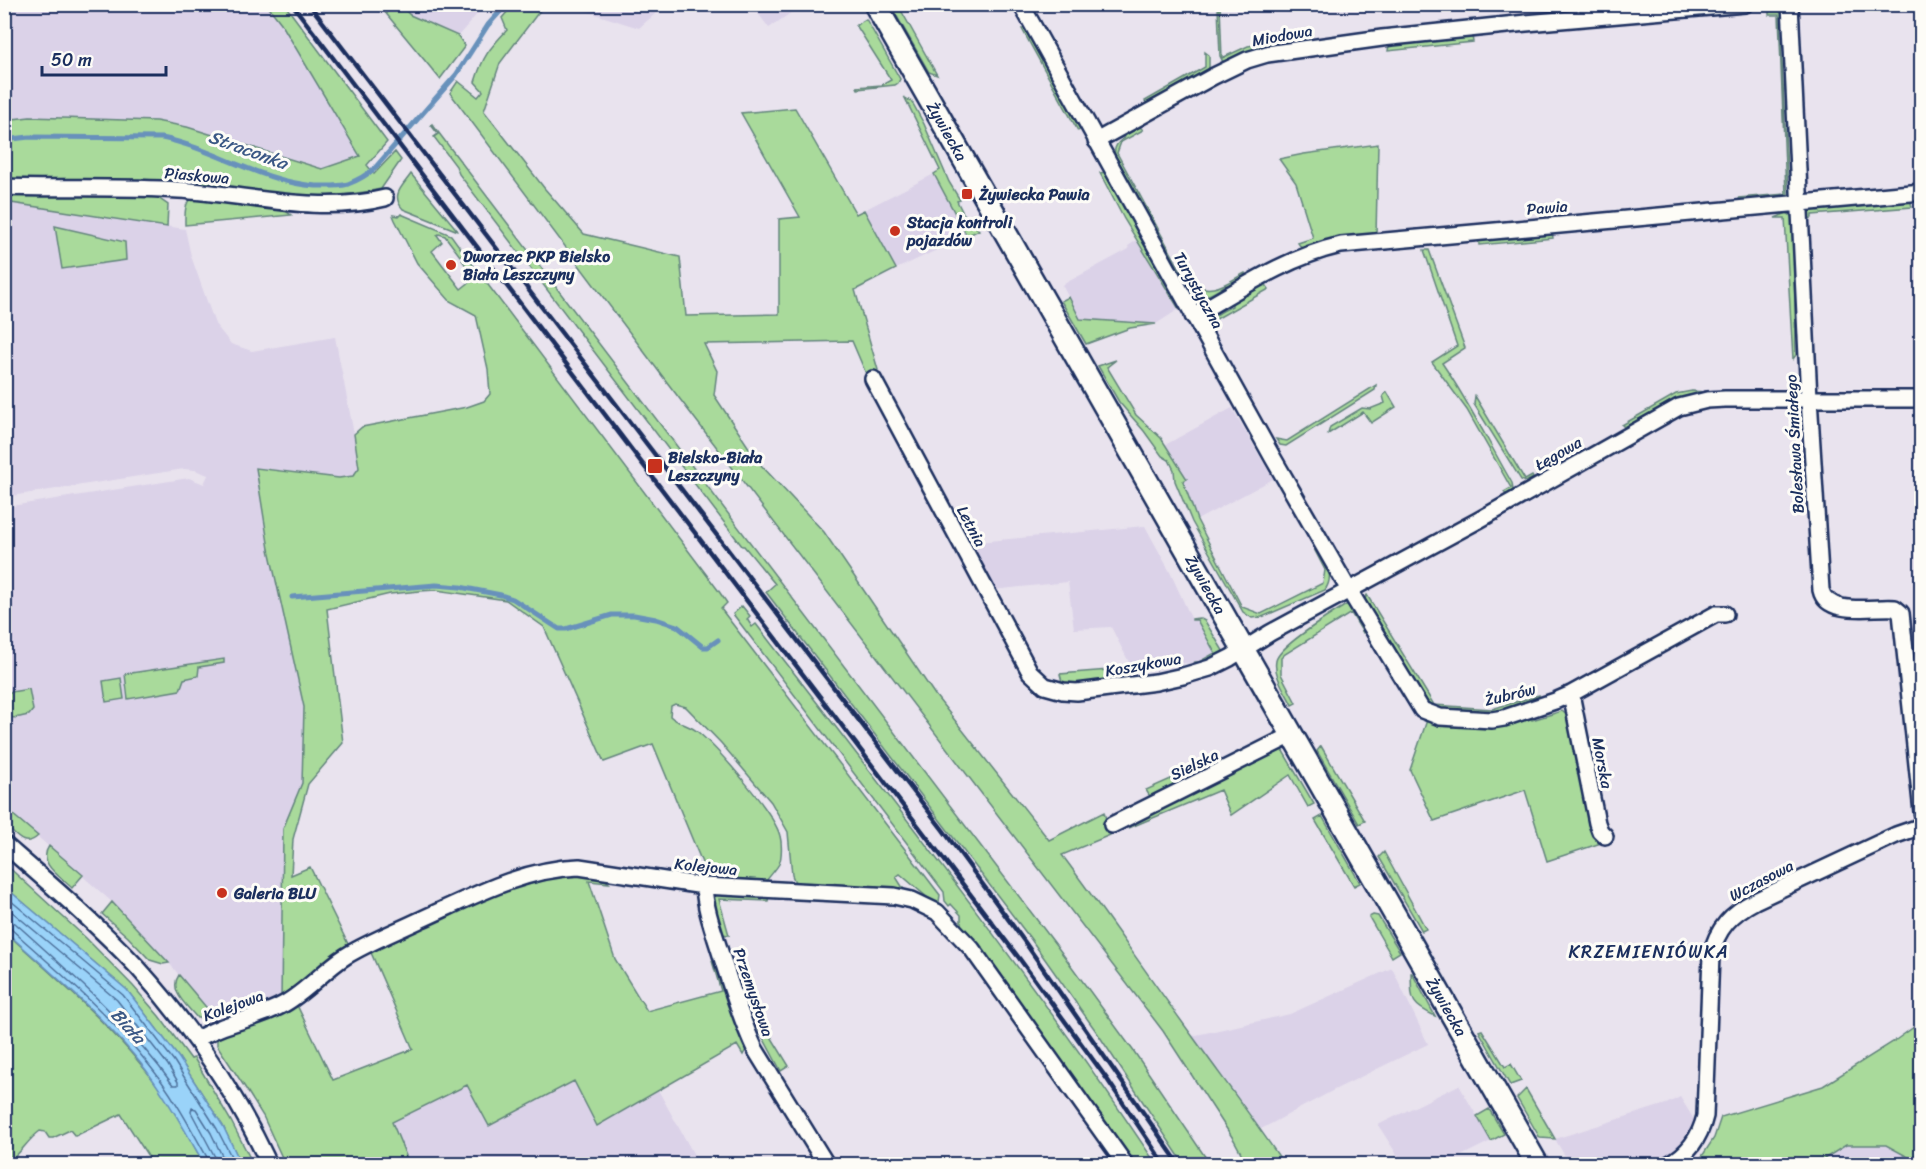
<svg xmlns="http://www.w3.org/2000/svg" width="1926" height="1169" font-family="Sriracha,sans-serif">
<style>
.built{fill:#dbd2e8}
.green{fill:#a9da9b;stroke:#62847c;stroke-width:1.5}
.water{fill:#9ad3f9;stroke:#6791bb;stroke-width:1.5}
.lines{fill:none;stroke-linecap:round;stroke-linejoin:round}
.shore{stroke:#4e719c;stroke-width:1.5}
.stream{stroke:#6791bb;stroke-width:5}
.street-casing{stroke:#1b2f5e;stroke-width:20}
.secondary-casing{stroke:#1b2f5e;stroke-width:26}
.street{stroke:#fdfcf7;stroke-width:15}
.secondary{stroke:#fdfcf7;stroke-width:21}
.rail{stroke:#1b2f5e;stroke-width:4.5}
.poi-dot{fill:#c8321e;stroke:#fdfcf7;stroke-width:2}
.labels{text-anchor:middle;stroke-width:6;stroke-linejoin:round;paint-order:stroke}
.street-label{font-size:16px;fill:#1b2f5e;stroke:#fdfcf7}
.poi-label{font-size:16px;font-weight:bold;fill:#1b2f5e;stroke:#fdfcf7;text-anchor:start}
.water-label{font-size:18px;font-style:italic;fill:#3b5885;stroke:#fdfcf7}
.neighbourhood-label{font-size:18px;letter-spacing:1.5px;fill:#1b2f5e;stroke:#fdfcf7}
</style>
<rect width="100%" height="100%" fill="#e9e3ee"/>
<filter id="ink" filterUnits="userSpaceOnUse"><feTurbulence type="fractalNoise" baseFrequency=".0167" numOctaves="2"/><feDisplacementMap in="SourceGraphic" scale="12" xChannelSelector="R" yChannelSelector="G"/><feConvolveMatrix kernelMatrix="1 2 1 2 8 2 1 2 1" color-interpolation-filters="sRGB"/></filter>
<g filter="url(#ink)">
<!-- built -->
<path class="built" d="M4 5H267L281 23 360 156 322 169 187 127 156 121 30 117 5 120Z
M400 5H485L458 36 410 15Z
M567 5 665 4V5L639 28Z
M752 5H802L769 28Z
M934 174 967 236 896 269 864 210Z
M4 202 185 229 191 256 215 324 231 344 252 351 335 337 354 434 359 468 354 476 339 478 256 468 269 549 304 707 302 783 283 829 281 1001 219 1023 169 963 112 902 5 808V507L189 478 204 484 208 475 195 470 184 469 5 497Z
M1137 240 1179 309 1156 324 1080 319 1062 285 1129 249 1128 246Z
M1232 408 1273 479 1197 520 1183 480 1186 478 1165 445Z
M1145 526 1170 572 1192 620H1197L1215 653 1199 662 1132 668 1111 627 1074 629 1068 582 993 590 967 543Z
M1392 968 1428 1044 1334 1090 1261 1129 1192 1036 1290 1014Z
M574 1081 597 1126 658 1090 699 1164H406L409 1163 391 1122 467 1085 489 1125Z
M1459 1085 1491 1141 1445 1164H1403L1378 1125Z
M1680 1097 1695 1121 1679 1146 1662 1157 1636 1164H1615L1566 1158 1555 1139 1666 1104Z
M1846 1145H1886L1919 1164H1816Z"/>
<!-- green -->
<path class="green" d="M267 5H285L387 142 367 165 374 174 395 152 401 160 381 189C306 206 219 188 143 182 97 179 50 181 5 179L4 120 30 117 156 121 187 127 322 169 360 156 281 23Z
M379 5H400L410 15 458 36 465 46 440 79Z
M513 5H544L500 63 484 111 545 189 584 234 680 257 686 316 779 314V219L800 217 741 113 795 108 856 214 864 210 896 269 855 290 878 370 867 376 852 341 704 344 717 371 714 395 759 463 824 532 935 695 1049 840 1104 812 1110 835 1062 855C1107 915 1149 977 1193 1037 1224 1080 1255 1121 1284 1164H1247L1234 1140 1163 1031 663 377 450 93 458 81 478 97 483 91 475 82C483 56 489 49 507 30L502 18Z
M895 5H905L903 7 902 12 937 75 929 72 895 13Z
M1220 5 1222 58 1248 46 1290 40 1288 44 1259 48 1223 62 1220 56 1218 8Z
M1769 8 1779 9 1781 11 1783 16 1780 17 1788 195 1781 198 1740 200 1739 198 1786 194 1779 15H1769Z
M866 19 900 79 898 83 895 85 858 89 857 87 882 85 891 80 856 25Z
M1022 29H1026L1081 129 1078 131Z
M1472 36 1473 42 1388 51 1389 45Z
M1205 52 1209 55V67L1208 71 1147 104 1145 101 1205 67Z
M905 98 912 102 924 124 949 182 960 200 957 201 963 213 979 230 967 236 934 174 940 170Z
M432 124 1056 945 1135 1053 1210 1164H1184L1098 1034 1030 938 766 592 775 584 744 546H742L459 174 456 166 434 137 438 134 431 125Z
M1139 126 1143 130 1121 142 1117 153 1187 282C1212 296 1223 285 1245 273L1247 278 1228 289 1226 285C1216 291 1205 300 1194 296L1115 156C1113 147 1118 142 1125 137L1124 134Z
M1378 144 1376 235 1302 249 1298 243 1313 238 1296 183 1279 159 1304 154Z
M1105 172 1180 308 1179 309 1124 219 1100 173Z
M411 174 458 231 403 209C390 195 403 186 411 174Z
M4 194 152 196 158 198 168 205 167 227 5 202Z
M192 197 284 210 291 215 185 225C185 216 184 203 192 197Z
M1910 199 1912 207 1812 215V218L1807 219 1810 209Z
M1787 213 1791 216 1793 220 1796 355 1793 359 1785 218H1775Z
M401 214 451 235 464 253 460 256 445 236 439 234 437 235 442 242 432 251 461 289 471 281 470 279 474 276 462 260 467 257 718 590 727 603 721 609 940 895 939 902 935 904 900 874 896 877 903 888 898 894 797 888 792 875 788 832 771 802 721 743 686 707 675 704 671 706 670 716C678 724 690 725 698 732 718 749 774 812 780 836 782 843 782 857 779 864 775 871 767 879 762 886L710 882 653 744 604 762 544 627 506 600 436 590 420 591 390 594 327 609 343 743 308 784 293 839 291 875 310 867 351 950 281 1001 283 829 302 783 304 707 269 549 256 468 339 478 353 476 359 468 354 434 362 427 467 407 484 401 490 394 488 369 476 315 450 301 417 263 395 220 393 215 399 216Z
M55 226 125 242 126 260 62 269Z
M1552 231 1553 238 1479 245 1478 238Z
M1424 250H1429L1465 348 1442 363C1468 401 1489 443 1512 483L1513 490 1507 496 1504 492 1511 488 1467 410 1432 362 1457 346Z
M1264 282 1269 289 1216 319 1214 330 1211 327C1210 315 1223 311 1232 306V300Z
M1069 297 1080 319 1156 324 1130 328 1086 344 1061 301Z
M1116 360 1107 367 1136 415 1161 438 1187 479 1183 481 1197 520 1242 607 1261 614 1323 583 1325 570 1314 549 1316 547C1324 561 1336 574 1325 590L1262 617 1252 618 1243 612 1192 522 1175 481 1174 470 1169 460 1162 456 1144 431 1119 402 1098 366Z
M1376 385 1375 390 1286 446 1280 445 1276 439 1287 441Z
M1692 391 1718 393 1682 399 1626 429 1622 425 1676 394Z
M1387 392 1396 407 1371 423 1363 412 1328 434 1330 427 1362 408 1370 409 1385 403 1383 396Z
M1475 396 1525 480 1532 476 1533 478 1526 482 1521 480 1474 404Z
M1367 595 1434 705 1492 709 1539 695 1540 701 1494 713 1444 712 1428 708 1364 601Z
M1346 605H1350L1366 629 1363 633 1351 613 1285 654 1281 658V674L1296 703 1292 705C1286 692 1273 675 1276 661 1278 646 1332 614 1346 605Z
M742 606 750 616 747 619 752 627 756 624C893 801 1032 978 1156 1164H1131L959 928 961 925V915L951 904 949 906 945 901 944 892 733 614Z
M1199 618 1205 621 1225 654 1196 666 1195 662H1199L1215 653 1197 620H1192V619Z
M224 659V663L199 667 198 676 184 679 180 690 128 699 125 674Z
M1121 669V682L1078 686 1062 682 1060 674Z
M121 678 124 699 106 702 103 681Z
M29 689 33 710 29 715C21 716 11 721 5 714V693Z
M1562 711 1571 719 1597 832 1601 843 1547 861 1525 790 1434 821 1410 770 1427 720 1452 724 1531 715 1532 720Z
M1321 746 1365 821 1359 824 1317 751Z
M1278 749 1283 751 1314 804 1308 807 1290 775 1231 815 1220 790 1129 828 1127 822Z
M1200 766V774L1156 798 1149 795 1146 790Z
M5 808 38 836C24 849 16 835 5 825Z
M1322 816 1360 883 1354 886 1315 820Z
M49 846 83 875 72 888C60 876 37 864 49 846Z
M1384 852 1426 929 1422 931 1379 857Z
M4 863 86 938 133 986 159 1016 191 1059 194 1058 231 1121 253 1164H241L223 1126 179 1058 127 990 5 887Z
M561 872 600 875 609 883 589 881 615 959 647 1011 721 991 712 961 716 960 747 1048 743 1055 737 1045 597 1126 574 1081 489 1126 467 1085 392 1122 409 1163 406 1164H285L263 1116 246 1089 217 1045V1039L221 1034 295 1001 333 1080 413 1049 369 948 501 887Z
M717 892 769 895 768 901 719 899 729 935 721 934 711 898Z
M112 902 169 963 163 964 150 960 128 937 102 914Z
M1373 915 1378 916 1400 952 1392 957 1369 917Z
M4 931C63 984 123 1035 168 1100 181 1120 192 1143 204 1164H153L121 1114 75 1136 70 1130 53 1138H49L45 1132 40 1131C26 1141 20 1156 5 1164Z
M743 973 759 1014 751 1017 737 986 739 976Z
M1411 973H1412L1435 1016C1409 1004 1412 1000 1411 973Z
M179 975 211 1013 202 1018H197C187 1005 168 991 179 975Z
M1921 1022V1164L1886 1145H1846L1816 1164H1697L1714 1138 1721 1117 1823 1086 1893 1042Z
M764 1025 789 1066 781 1071 758 1028Z
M1482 1030 1505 1067 1511 1064 1521 1081 1510 1085 1479 1031Z
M1526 1089 1555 1139 1540 1138 1517 1098Z
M1489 1109 1504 1134 1491 1141 1477 1116Z"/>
<!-- water -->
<path class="water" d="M5 887 127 990 179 1058 223 1126 241 1164H204C186 1132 168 1100 146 1070 106 1018 53 975 5 931Z"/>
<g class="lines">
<!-- shore -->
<path class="shore" d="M4 895 123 995 174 1061 217 1129 235 1164
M4 905 117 1000 168 1065 178 1082V1085H173C128 1023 72 974 15 923L4 920
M4 927 11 929C59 972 109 1014 149 1065 173 1094 190 1127 208 1159V1164
M216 1164 215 1157 191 1112 192 1108 196 1109 211 1133 226 1164"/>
<!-- stream -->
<path class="stream" d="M4 140 29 137 162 138C215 149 261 182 316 186 326 186 338 187 348 184 358 180 367 175 375 168L456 75 488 25 507 4
M292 597 436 585 460 587 501 595 513 599 559 629H566L612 615H634L656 619 677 626 703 647H708L718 640"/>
<defs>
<path id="street" d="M1021 4 1273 458 1349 590 1422 710 1440 717 1492 720 1504 718 1555 701 1571 694 1716 614H1725
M1790 4 1809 398 1821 590C1827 617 1874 606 1895 608L1901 613 1922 812
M1096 141 1214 76 1247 60 1267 54 1382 38 1526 23 1745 4
M4 187C63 189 121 186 179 190 247 194 317 215 385 198
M1193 316C1240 289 1287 257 1341 245L1922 192
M873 379 1030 672 1045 686 1063 691 1077 692 1156 682 1183 676 1210 668 1230 658 1270 633 1479 520 1679 407 1707 400 1725 399H1922
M1571 694 1597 823 1600 831 1605 836
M1112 825 1292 735
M4 844C50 884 97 924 138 968 191 1027 236 1093 269 1164
M704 886C705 910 715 935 722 958 732 989 741 1020 755 1049L826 1164
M196 1040C223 1022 256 1020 284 1004 307 991 324 970 346 956 369 942 395 932 420 920 471 897 522 869 579 867L704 886 894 896 912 900 937 912 972 949 1125 1164
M1669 1164C1688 1154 1700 1137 1705 1116L1711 955C1717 928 1732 913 1755 901L1896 835 1922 826"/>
<g id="secondary">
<path id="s1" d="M875 4 1537 1164"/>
</g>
</defs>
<!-- street casing -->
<use href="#street" class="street-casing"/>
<!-- secondary casing -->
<use href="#secondary" class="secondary-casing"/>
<!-- street -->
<use href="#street" class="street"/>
<!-- secondary -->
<use href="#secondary" class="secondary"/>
<!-- rail -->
<path class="rail" d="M292 4 1019 958 1107 1079 1164 1164
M309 4 943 830 1024 941 1179 1164"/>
</g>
</g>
<!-- markers -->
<g class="poi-dot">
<rect x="961" y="188" width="12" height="12" rx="3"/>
<circle cx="895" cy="231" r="6"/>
<circle cx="451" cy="265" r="6"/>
<rect x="647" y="458" width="16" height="16" rx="3"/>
<circle cx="222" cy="893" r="6"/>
</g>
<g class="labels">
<!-- street labels -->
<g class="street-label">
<text transform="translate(1282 35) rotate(-10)" y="6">Miodowa</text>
<text dy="6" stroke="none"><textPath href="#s1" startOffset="146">Żywiecka</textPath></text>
<text transform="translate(197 175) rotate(5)" y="6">Piaskowa</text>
<text transform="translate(1547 207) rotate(-5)" y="6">Pawia</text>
<text transform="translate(1199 290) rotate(61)" y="6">Turystyczna</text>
<text transform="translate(1794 444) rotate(-93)" y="6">Bolesława Śmiałego</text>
<text transform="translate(1558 453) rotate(-30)" y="6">Łęgowa</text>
<text transform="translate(972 526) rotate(62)" y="6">Letnia</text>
<text dy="6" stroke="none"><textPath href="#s1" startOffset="668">Żywiecka</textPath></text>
<text transform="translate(1143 664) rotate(-10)" y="6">Koszykowa</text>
<text transform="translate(1510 694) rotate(-13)" y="6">Żubrów</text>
<text transform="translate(1603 763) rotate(79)" y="6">Morska</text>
<text transform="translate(1194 764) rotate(-26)" y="6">Sielska</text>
<text transform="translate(706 866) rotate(6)" y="6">Kolejowa</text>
<text transform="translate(1761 880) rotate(-28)" y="6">Wczasowa</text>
<text transform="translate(754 992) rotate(71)" y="6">Przemysłowa</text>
<text transform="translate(233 1005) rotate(-20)" y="6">Kolejowa</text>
<text dy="6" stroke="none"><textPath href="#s1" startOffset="1154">Żywiecka</textPath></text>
</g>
<!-- poi labels -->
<g class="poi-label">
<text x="979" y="200">Żywiecka Pawia</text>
<text x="907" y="228">Stacja kontroli<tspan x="907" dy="18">pojazdów</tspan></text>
<text x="463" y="262">Dworzec PKP Bielsko<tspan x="463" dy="18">Biała Leszczyny</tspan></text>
<text x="668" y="463">Bielsko-Biała<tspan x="668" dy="18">Leszczyny</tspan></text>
<text x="234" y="899">Galeria BLU</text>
</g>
<!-- water labels -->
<g class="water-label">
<text transform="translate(248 150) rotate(20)" y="6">Straconka</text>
<text transform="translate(128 1026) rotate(47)" y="6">Biała</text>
</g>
<!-- neighbourhood labels -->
<g class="neighbourhood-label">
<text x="1649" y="958">KRZEMIENIÓWKA</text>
</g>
</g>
<!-- margin -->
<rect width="1926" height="1169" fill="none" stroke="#fdfcf7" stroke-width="24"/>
<rect x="12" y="12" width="1902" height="1145" fill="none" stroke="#1b2f5e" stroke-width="2" filter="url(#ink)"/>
<!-- scale -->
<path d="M42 66v9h124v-9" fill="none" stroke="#1b2f5e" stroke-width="3"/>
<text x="51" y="66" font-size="18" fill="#1b2f5e" stroke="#fdfcf7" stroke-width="4.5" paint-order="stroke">50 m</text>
</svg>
